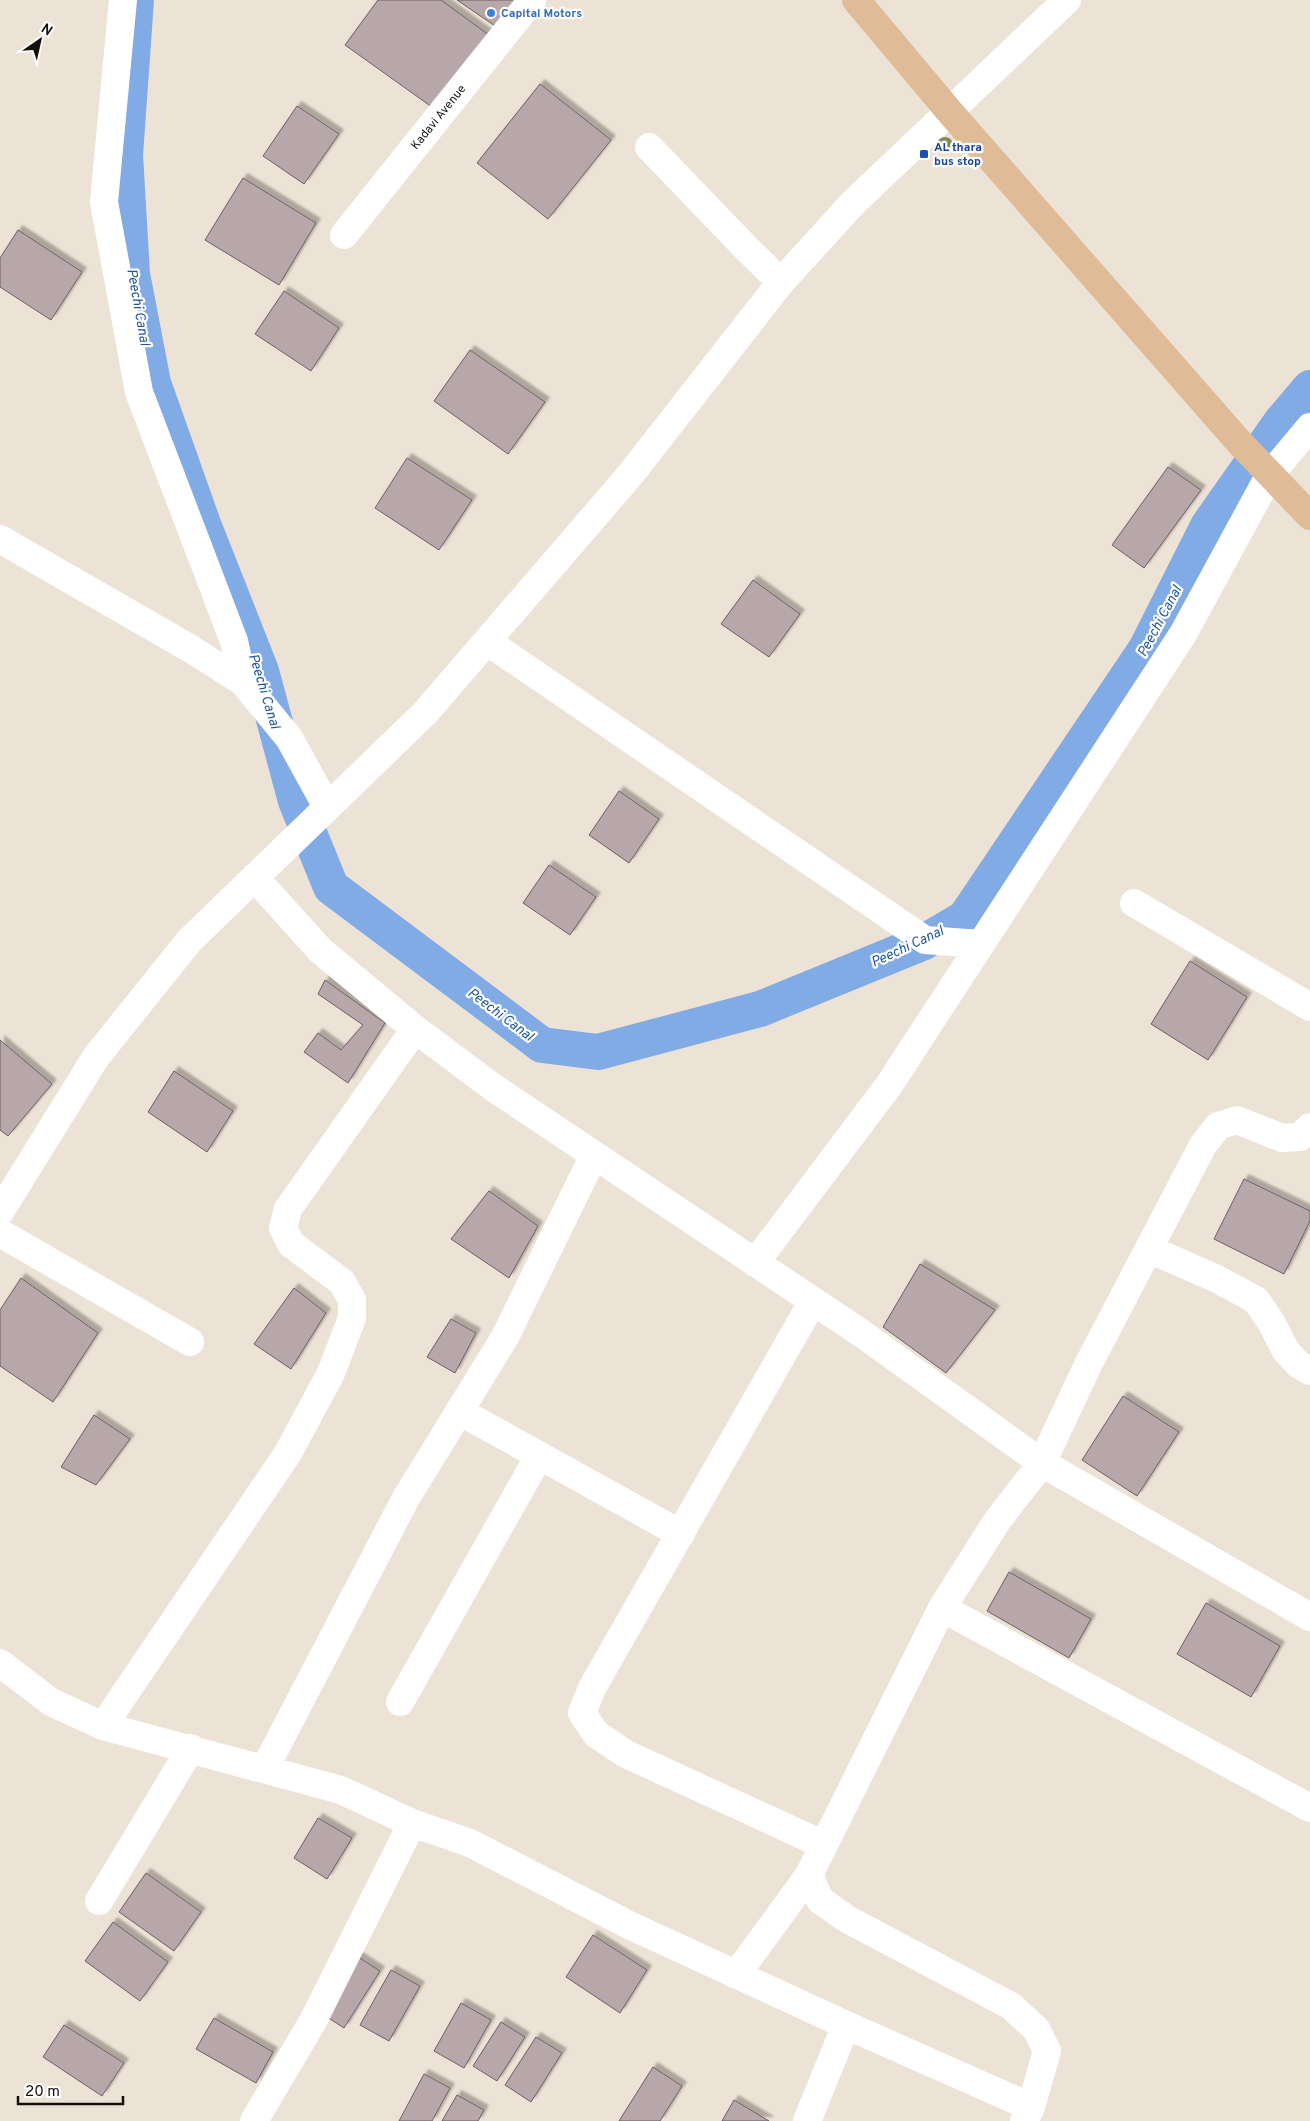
<svg xmlns="http://www.w3.org/2000/svg" width="1310" height="2121" font-family="Overpass,sans-serif">
<style>
.lines{fill:none;stroke-linecap:round;stroke-linejoin:round}
.canal{stroke:#81abe5;stroke-width:36}
.building{fill:#b7a7ab;stroke:#6d5f63;filter:url(#shadow)}
.minor{stroke:#fff;stroke-width:28}
.major{stroke:#dfbb97;stroke-width:28}
.tree{fill:#808c60}
.shop-dot{fill:#3f7fe0;stroke:#fff;stroke-width:2}
.transit-dot{fill:#1a4fb4;stroke:#fff;stroke-width:2}
.labels{text-anchor:middle;stroke-width:4.5;stroke-linejoin:round;paint-order:stroke}
.shop-label{font-size:12px;font-weight:bold;fill:#366cbe;stroke:#fff;text-anchor:start}
.street-label{font-size:12px;fill:#14110d;stroke:#fff}
.transit-label{font-size:12px;font-weight:bold;fill:#164399;stroke:#fff;text-anchor:start}
.water-label{font-size:14px;font-style:italic;fill:#20569b;stroke:#fff}
</style>
<defs>
<filter id="shadow"><feDropShadow dx="4.5" dy="-4.5" stdDeviation="1" flood-color="#0004"/></filter>
</defs>
<rect width="100%" height="100%" fill="#ede2d6"/>
<g class="lines">
<!-- canal -->
<path class="canal" d="M136 0 125 155 132 274 153 383 203 524 261 671 296 801 331 887 542 1045 598 1052 760 1009 924 942 965 918 1146 649 1208 526 1281 422 1310 388"/>
</g>
<!-- building -->
<path class="building" d="M378 0H441L489 35 436 110 345 45Z
M457 0H516L495 26Z
M540 84 611 140 548 219 477 163Z
M297 106 339 134 304 184 263 156Z
M243 178 316 223 279 285 205 240Z
M18 230 82 272 51 320 0 287V258Z
M284 291 339 328 311 371 255 334Z
M470 350 545 402 508 454 434 401Z
M407 458 472 500 439 550 375 508Z
M1168 467 1201 490 1144 568 1112 545Z
M753 580 800 614 769 657 721 624Z
M619 791 659 819 629 863 589 835Z
M549 865 596 897 570 935 523 903Z
M1190 961 1247 997 1208 1060 1151 1024Z
M325 980 385 1023 348 1083 304 1052 318 1033 341 1050 363 1025 318 994Z
M0 1040 52 1084 8 1136 0 1130Z
M174 1071 233 1111 207 1152 148 1112Z
M1244 1179 1310 1211V1221L1284 1274 1214 1239Z
M489 1191 538 1226 509 1278 451 1239Z
M920 1264 995 1310 946 1373 883 1327Z
M21 1278 98 1333 53 1402 0 1366V1310Z
M294 1288 326 1313 291 1369 254 1344Z
M451 1319 476 1333 455 1373 427 1357Z
M1123 1396 1179 1432 1137 1496 1082 1460Z
M94 1415 130 1439 96 1485 61 1467Z
M1009 1572 1091 1619 1069 1658 987 1611Z
M1206 1603 1280 1646 1251 1697 1177 1654Z
M318 1818 352 1838 327 1879 294 1858Z
M146 1873 201 1912 174 1951 119 1912Z
M113 1922 168 1962 140 2001 85 1961Z
M593 1935 647 1970 620 2013 566 1977Z
M349 1951 380 1971 344 2028 313 2008Z
M391 1970 420 1986 389 2041 360 2025Z
M461 2003 491 2020 464 2068 434 2051Z
M214 2018 273 2052 256 2083 196 2049Z
M501 2022 525 2037 497 2081 473 2066Z
M64 2025 124 2063 102 2096 43 2057Z
M536 2037 562 2053 531 2102 505 2085Z
M653 2067 682 2086 660 2121H619Z
M424 2074 450 2088 432 2121H399Z
M457 2095 484 2110 478 2121H442Z
M734 2100 769 2121H722Z"/>
<g class="lines">
<!-- minor -->
<path class="minor" d="M123 0 104 202 139 392 234 641 243 682
M649 147 747 249 781 282
M344 235 532 0
M0 539 191 649 243 682 289 738 327 807
M488 642 925 940 981 944
M255 878 320 950 415 1029 494 1088 861 1333 1042 1463 1088 1365 1203 1145 1218 1126 1237 1120 1282 1138 1300 1137 1310 1127
M1134 903 1310 1007
M0 1212 96 1057 189 941 425 713 630 475 781 282 853 203 1067 0
M0 1233 190 1342
M1149 1249 1215 1278 1256 1300 1271 1322 1286 1351 1299 1365 1310 1371
M755 1263 889 1085 1183 634 1269 476 1310 427
M813 1301 592 1688 582 1713 596 1734 626 1754 824 1845
M459 1411 681 1534
M942 1608 1310 1808
M0 1663 51 1702 103 1726 341 1790 412 1823 470 1843 627 1924 846 2025 1031 2107 1024 2121
M400 1702 539 1456
M103 1726 288 1453 331 1373 352 1318V1300L342 1282 291 1244 283 1228 288 1209 415 1029
M265 1768 406 1498 505 1337 594 1155
M99 1901 191 1748
M736 1975 809 1875
M1031 2107 1047 2051 1036 2029 1011 2006 847 1919 820 1900 809 1875 942 1608 997 1521 1042 1463 1310 1617
M254 2121 313 2021 412 1823
M807 2121 846 2025"/>
<!-- major -->
<path class="major" d="M856 0 949 111 1239 442 1310 516"/>
</g>
<!-- trees -->
<circle class="tree" cx="945" cy="145" r="8"/>
<!-- markers -->
<circle class="shop-dot" cx="491" cy="13" r="5"/>
<rect class="transit-dot" x="919" y="149" width="10" height="10" rx="2.5"/>
<g class="labels">
<!-- shop labels -->
<g class="shop-label">
<text x="501" y="17">Capital Motors</text>
</g>
<!-- street labels -->
<g class="street-label">
<text transform="translate(438 117) rotate(-51)" y="4">Kadavi Avenue</text>
</g>
<!-- transit labels -->
<g class="transit-label">
<text x="934" y="151">AL thara<tspan x="934" dy="14">bus stop</tspan></text>
</g>
<!-- water labels -->
<g class="water-label">
<text transform="translate(139 307) rotate(80)" y="5">Peechi Canal</text>
<text transform="translate(1159 621) rotate(-62)" y="5">Peechi Canal</text>
<text transform="translate(265 691) rotate(73)" y="5">Peechi Canal</text>
<text transform="translate(907 946) rotate(-25)" y="5">Peechi Canal</text>
<text transform="translate(501 1014) rotate(37)" y="5">Peechi Canal</text>
</g>
</g>
<!-- north arrow -->
<g transform="translate(40 40) rotate(34)" stroke="#ffffff" stroke-width="4" paint-order="stroke">
<path d="M0-4L9 19L0 12L-9 19Z" fill="#14110d"/>
<text y="-8" font-size="14" font-weight="bold" text-anchor="middle" fill="#14110d">N</text>
</g>
<!-- scale -->
<path d="M18 2096v8h105v-8" fill="none" stroke="#14110d" stroke-width="2.5"/>
<text x="25" y="2096" font-size="15" fill="#14110d" stroke="#ffffff" stroke-width="4" paint-order="stroke">20 m</text>
</svg>
